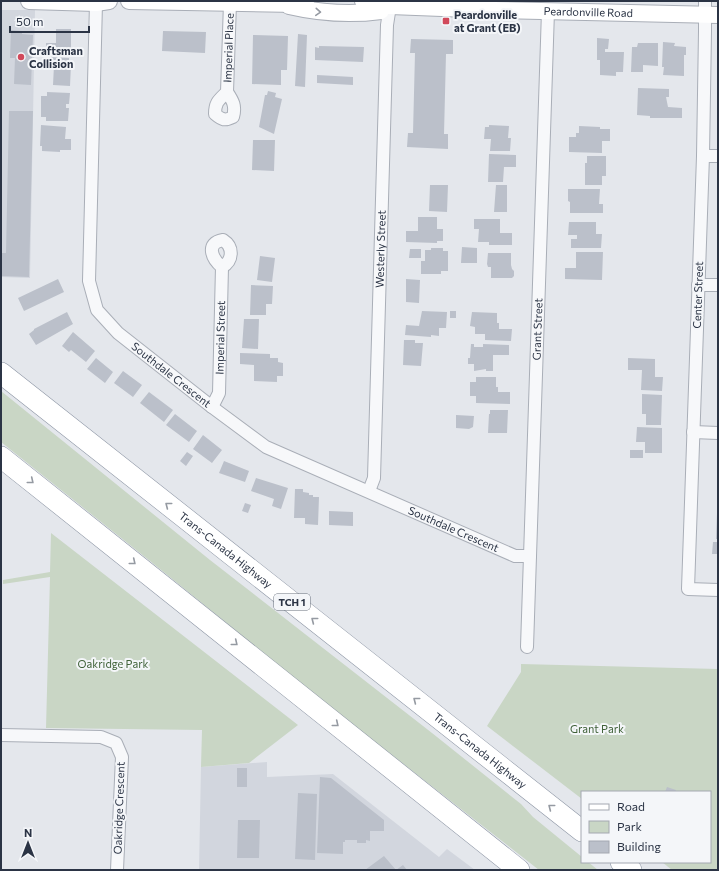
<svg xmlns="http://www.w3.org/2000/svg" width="719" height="871" font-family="Commissioner,sans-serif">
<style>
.built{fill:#d2d6de}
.green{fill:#c9d6c5}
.building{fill:#bbc0ca}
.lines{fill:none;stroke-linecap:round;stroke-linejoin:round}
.street-casing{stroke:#a9aeb7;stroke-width:14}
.secondary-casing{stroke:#a9aeb7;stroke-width:18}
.highway-casing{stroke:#8b94a3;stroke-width:22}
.street{stroke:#f7f8fa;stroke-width:12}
.secondary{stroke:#fff;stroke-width:16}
.highway{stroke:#fff;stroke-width:21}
.oneway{stroke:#959aa2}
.poi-dot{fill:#d1495b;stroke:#f4f6f9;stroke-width:1.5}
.labels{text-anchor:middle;stroke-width:4;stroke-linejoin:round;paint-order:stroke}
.shield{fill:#f4f6f9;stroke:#676e7b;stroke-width:1}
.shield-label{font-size:10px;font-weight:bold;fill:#2b3445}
.street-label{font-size:11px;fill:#2b3445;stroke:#f4f6f9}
.poi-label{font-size:11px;font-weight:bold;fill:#2b3445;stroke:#f4f6f9;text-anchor:start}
.park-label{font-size:11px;fill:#3f6138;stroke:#f4f6f9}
</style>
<rect width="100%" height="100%" fill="#e4e7ec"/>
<!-- built -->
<path class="built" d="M1 10H35L30 278 1 277Z
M267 762V777L333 774 439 857 447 849 475 870H199L201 767Z"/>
<!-- green -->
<path class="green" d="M1 391 210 560 432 733 521 804 533 817 582 857V862H588L598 870H539L324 702 155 565 1 442Z
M51 533 298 725 249 763 201 767 202 730 46 728 50 577 3 584V580L50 572Z
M521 664 718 669V870H672L662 862H710V792H582V799L487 726 521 672Z"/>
<!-- building -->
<path class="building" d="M56 29H71V53L46 52V43H56Z
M11 30 22 31V34L33 35 31 85 14 84 15 58H10Z
M163 31 206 32 205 53 162 51Z
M298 34 307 35 305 87 295 86Z
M253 35 288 36 287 70H281V85L252 84Z
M597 38 609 39 608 49H605V52H624L623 72H616V76L600 75V60H597Z
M411 39 453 40V54H446L444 134H448V149L407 147 408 133H413L415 53H410Z
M663 42 675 43 674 46 686 47V55H684V76L663 75 664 67H662Z
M638 43H658V66L643 65V72H631L632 47H637Z
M319 46 364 47 363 62 315 60V47L319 48Z
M49 57 69 58V64H71L70 86 53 85 54 65 49 64Z
M317 75 353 77V85L317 83Z
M638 88 669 89V97H666L668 107 682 108V118H650V116L637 115Z
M268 91 276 93 275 97 282 99 274 134 259 127 265 95H267Z
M47 92 70 93 69 104H66V108H69L68 121H46V117H41V96H47Z
M9 111H33L29 277 1 276V253H6Z
M41 125 66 127 65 139H71V150H60V152L42 151V146H40Z
M489 125 509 126 508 138H511L510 151H490L491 139H484L485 127H489Z
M579 126 600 127V129H610V141H602V153L569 152V137H576V133H579Z
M253 140H275L274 171 252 170Z
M489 154 516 155V167H504L503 182H488Z
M587 156H606V176H602V185H585V163H587Z
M430 185H448L447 212 429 211Z
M496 185H507V212H494Z
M568 189H600L599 204H603V213H570V202L568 201Z
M418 217H437V229H443V241H437V243L406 242V231H418Z
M474 219H500V233H512V245H489V242H478L479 229H474Z
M569 222H596V234H602L601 248H571V239H577V235H568Z
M462 247 477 248V263H461Z
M431 248H443V251H448V271H441V274H421V261H425V250H431Z
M410 249H421V258H409Z
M576 252H603L602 280 565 279V268H576Z
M488 253H511V265L512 269 514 271V276L512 278H491V267H488L487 264Z
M260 256 275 258 272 282 257 280Z
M58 279 64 292 24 311 18 298Z
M406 279 420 280 419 303 406 302Z
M251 285 273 286 272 304H266V315H250Z
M422 311 447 312 446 328H439V336L431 335V337L405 335 406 325 419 326Z
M450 311H456V318H450Z
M67 312 73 324 36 345 29 334 34 330V329Z
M472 312 497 313V323H499V329H512L511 341 485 340V334H475V327L470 326Z
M244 319H259L258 349 242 348Z
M73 332 95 351 86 362 71 350 69 352 62 346Z
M404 340H415V343H423L421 366 403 365Z
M471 344H474V347H483V344L509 345V355H493V371H486V369L474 371V364H468V358H470Z
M240 353 270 354V358H278V362L283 363V376H277V382L254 381V365L240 364Z
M96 358 113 372 105 383 87 369Z
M628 358 655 359V377H663L662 391 641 390 642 370H628Z
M123 371 142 385 133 397 114 383Z
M476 377H496V387H498V392H510V404L476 403V396H470V382H476Z
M149 392 173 410 164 422 140 403Z
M642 394 662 395 661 425H646V414H642Z
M490 410H508L507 433H488L489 414H490Z
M175 414 197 431 189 442 166 425Z
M456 415 474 416 473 427 469 429 456 428Z
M637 427 662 428V453H645V442H636Z
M203 435 222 450 212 463 193 449Z
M630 450H643V458H630Z
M187 452 193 456 186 466 180 461Z
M224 461 249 471 245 482 219 473Z
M256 478 288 488 281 509 272 506 274 499 251 491Z
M295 489H303V492L309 493V495H313V497H319L318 525 305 524V518H294Z
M245 503 251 505 248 513 242 511Z
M329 511 353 512V526L329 525Z
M717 513H718V539H716Z
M713 542H718V554H712Z
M237 768H247V787H237Z
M320 777 331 778 384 820V831H370V841L366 840V843H357V840H345V842H343V854L317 853Z
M667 787 676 790 675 792H665Z
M298 793 317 794 315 860 295 859Z
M238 820H260L259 858H237Z
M384 856 396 870H365Z
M403 865 407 870H396Z"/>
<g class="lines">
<defs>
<g id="street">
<path d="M705 1V31L703 156 688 589 718 590"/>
<path id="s1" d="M96 3 89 281 97 310 118 333 212 407 266 447 515 556H530"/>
<path id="s2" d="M227 92C219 100 215 102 215 114 222 120 225 121 233 117 236 106 233 101 227 92L230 3"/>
<path d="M703 156H718"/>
<path d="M223 240C234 247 233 261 222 267 212 259 205 243 223 240Z"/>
<path d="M698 285H718"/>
<path id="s3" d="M212 407 219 393 222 267"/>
<path d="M693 432 718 433"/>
<path id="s4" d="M369 491 374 478 387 25 390 6"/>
<path id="s5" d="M527 647 548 11"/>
<path d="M1 735 101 737 116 743 122 757 117 870"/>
</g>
<g id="secondary">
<path d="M29 1 96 3 109 1"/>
<path d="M129 1 296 4 306 1"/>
<path id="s6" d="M363 1 367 3 390 6 494 10 718 15"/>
<path d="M289 6C319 13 351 15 381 11"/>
</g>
<g id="highway">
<path id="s7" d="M1 373 582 831"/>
<path d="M1 457 519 870"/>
<path d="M621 862 631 870"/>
</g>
</defs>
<!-- street casing -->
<use href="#street" class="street-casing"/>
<!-- secondary casing -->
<use href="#secondary" class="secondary-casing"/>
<!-- highway casing -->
<use href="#highway" class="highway-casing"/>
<!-- street -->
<use href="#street" class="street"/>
<!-- secondary -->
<use href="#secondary" class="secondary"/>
<!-- highway -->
<use href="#highway" class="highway"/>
</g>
<!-- one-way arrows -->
<defs><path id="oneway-chevron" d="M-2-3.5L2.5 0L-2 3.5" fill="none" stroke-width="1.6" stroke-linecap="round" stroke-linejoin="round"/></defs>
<g class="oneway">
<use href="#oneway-chevron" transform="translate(318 12) rotate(4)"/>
<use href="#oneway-chevron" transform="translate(31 481) rotate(39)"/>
<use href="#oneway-chevron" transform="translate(168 505) rotate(-142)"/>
<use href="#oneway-chevron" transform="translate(133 562) rotate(39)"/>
<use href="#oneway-chevron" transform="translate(314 620) rotate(-142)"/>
<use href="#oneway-chevron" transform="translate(235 643) rotate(39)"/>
<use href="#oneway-chevron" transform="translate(416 700) rotate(-142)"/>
<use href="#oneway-chevron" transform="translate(336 724) rotate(39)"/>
<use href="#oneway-chevron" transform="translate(551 807) rotate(-142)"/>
</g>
<!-- markers -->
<g class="poi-dot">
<rect x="442" y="17" width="8" height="8" rx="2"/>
<circle cx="21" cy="57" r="4"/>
</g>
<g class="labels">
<!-- shield labels -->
<rect class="shield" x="274" y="594" width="36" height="16" rx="3"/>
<g class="shield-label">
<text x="292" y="606">TCH 1</text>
</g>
<!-- street labels -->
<g class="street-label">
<text dy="4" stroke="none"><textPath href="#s6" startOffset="226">Peardonville Road</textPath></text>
<text dy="4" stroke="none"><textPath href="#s2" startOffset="117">Imperial Place</textPath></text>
<text dy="4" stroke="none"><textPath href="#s4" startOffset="243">Westerly Street</textPath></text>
<text transform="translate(698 295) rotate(-88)" y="4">Center Street</text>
<text dy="4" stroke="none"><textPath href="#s5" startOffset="318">Grant Street</textPath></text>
<text dy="4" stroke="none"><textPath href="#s3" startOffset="71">Imperial Street</textPath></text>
<text dy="4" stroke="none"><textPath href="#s1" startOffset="407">Southdale Crescent</textPath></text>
<text dy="4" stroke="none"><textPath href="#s1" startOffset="731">Southdale Crescent</textPath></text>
<text dy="4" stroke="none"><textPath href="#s7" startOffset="286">Trans-Canada Highway</textPath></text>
<text dy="4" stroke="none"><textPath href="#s7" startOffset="610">Trans-Canada Highway</textPath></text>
<text transform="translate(119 808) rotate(-88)" y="4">Oakridge Crescent</text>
</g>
<!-- poi labels -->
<g class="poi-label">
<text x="454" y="19">Peardonville<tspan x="454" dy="13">at Grant (EB)</tspan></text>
<text x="29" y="55">Craftsman<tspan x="29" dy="13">Collision</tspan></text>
</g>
<!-- park labels -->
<g class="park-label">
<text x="113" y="668">Oakridge Park</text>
<text x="597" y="733">Grant Park</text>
</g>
</g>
<!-- border -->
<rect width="719" height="871" fill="none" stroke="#2b3445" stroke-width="4"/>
<!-- legend -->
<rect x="581" y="791" width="130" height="72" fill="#f4f6f9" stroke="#a4a8b1"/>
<rect x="589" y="804" width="20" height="6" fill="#ffffff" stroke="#a4a8b1"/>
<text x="617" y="811" font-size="12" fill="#2b3445">Road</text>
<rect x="589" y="821" width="20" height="12" fill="#c9d6c5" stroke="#a4a8b1"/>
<text x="617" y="831" font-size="12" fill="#2b3445">Park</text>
<rect x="589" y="841" width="20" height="12" fill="#bbc0ca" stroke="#a4a8b1"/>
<text x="617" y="851" font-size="12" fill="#2b3445">Building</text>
<!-- north arrow -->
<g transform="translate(28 843)" stroke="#f4f6f9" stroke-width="3" paint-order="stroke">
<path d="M0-3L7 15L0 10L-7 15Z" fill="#2b3445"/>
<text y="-6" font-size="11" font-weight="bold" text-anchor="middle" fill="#2b3445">N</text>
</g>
<!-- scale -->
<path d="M10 26v6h79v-6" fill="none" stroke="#2b3445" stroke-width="2"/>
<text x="16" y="26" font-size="12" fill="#2b3445" stroke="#f4f6f9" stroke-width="3" paint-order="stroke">50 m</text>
</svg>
